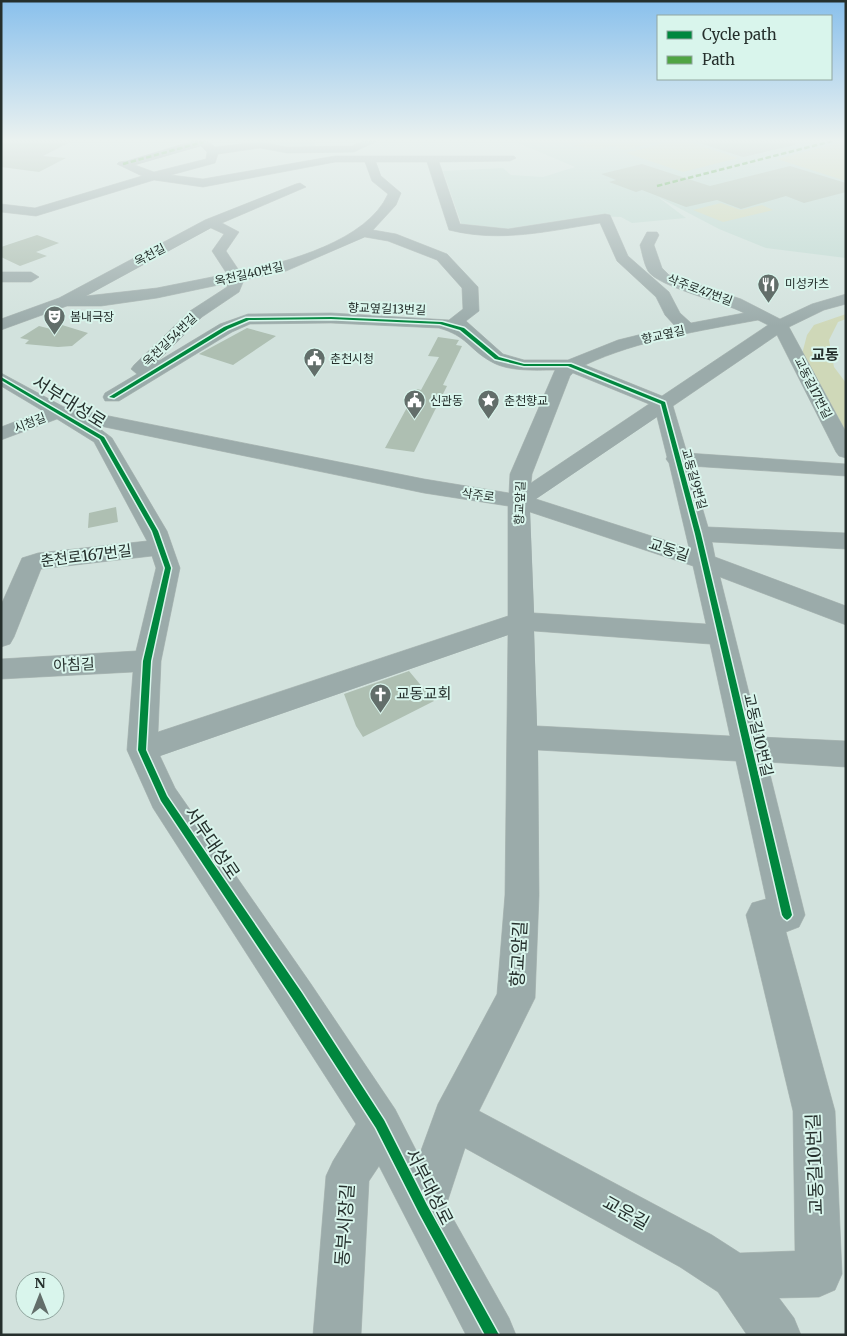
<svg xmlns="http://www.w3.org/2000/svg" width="847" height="1336" font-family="Merriweather,'Noto Sans KR',serif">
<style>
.built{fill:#bfd9d1}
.green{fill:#cfd8b8}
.building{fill:#aebfb2}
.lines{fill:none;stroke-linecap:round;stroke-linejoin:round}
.minor-casing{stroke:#b1bdb9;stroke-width:1}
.minor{fill:#9babaa;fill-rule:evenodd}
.quiet{stroke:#50a443;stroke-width:2.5;stroke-dasharray:5.5 2.5;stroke-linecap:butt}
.cycleway-casing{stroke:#d9f5ec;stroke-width:3}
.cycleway{fill:#00873e;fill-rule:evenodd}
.labels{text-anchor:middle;stroke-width:4;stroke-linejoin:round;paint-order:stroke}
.far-street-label{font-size:12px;fill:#252f2c;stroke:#d9f5ec}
.far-poi-label{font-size:12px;fill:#252f2c;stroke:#d9f5ec;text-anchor:start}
.far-quarter-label{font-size:15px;font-weight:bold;fill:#252f2c;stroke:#d9f5ec}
.street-label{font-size:15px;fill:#252f2c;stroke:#d9f5ec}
.poi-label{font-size:15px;fill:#252f2c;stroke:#d9f5ec;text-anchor:start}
.near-street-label{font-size:18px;fill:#252f2c;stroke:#d9f5ec}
</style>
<rect width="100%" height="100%" fill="#d2e2dd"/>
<!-- built -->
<path class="built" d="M245 139H316L314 151 251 144Z
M509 139H846V258L766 248 719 229 658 197 686 218 632 223 621 217 595 216 500 231 463 229 443 171 503 168 511 175 543 177 575 167Z"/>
<!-- green -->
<path class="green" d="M600 139H669L624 150 613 146 598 149 572 146Z
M680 139 738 158 683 172 626 153Z
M846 141V181L777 159Z
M721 203 741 210 762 205 773 210 723 222 693 210Z
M846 314V319L838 322 829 340 834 367 846 383V442L802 354 807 335 814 325Z"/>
<!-- building -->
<path class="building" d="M10 139H76L43 156 66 158 39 172 1 167V143Z
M697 139H794L795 145 743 157 696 142Z
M642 164 710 186 790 166 846 183V192L804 203 786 196 741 209 717 200 686 207 642 190 636 192 609 182 616 180 601 174Z
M37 235 59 243 36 252 47 256 20 266 1 257V247Z
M62 325 88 333 72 346 58 347 25 344 29 340 20 338 39 326 51 329Z
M247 328 276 336 233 365 199 354Z
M438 337 459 340 456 345 462 346 443 385 447 386 414 452 385 448 417 389 421 390 439 357 428 356Z
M116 507 118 522 88 528 89 513Z
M409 671 434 701 363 737 356 726 344 694Z"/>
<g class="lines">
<defs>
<path id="minor" d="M192 139H205L215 147 260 142 287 147 352 146 367 139H381L354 152 287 153 260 148 218 154 215 163 171 175 203 179 335 156H514L516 158 510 161 439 162 460 224 508 229 605 214 610 215 628 256 669 292 680 313 691 323 744 313C724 302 658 287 648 271 644 264 642 253 640 245L647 232H657L659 235 654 245 662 268 669 275 741 299 780 319 812 304 846 294V304L824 310 789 327 846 432V458L839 456 836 452 777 335 673 406 687 453 846 464V476L690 466 708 527 846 533V549L712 542 715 557 846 606V625L720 577 760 737 846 741V767L767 762 805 915 799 927 786 932 835 1111 842 1274 835 1290 819 1297 779 1298 794 1318 801 1335H747L718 1292 680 1267 465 1148 446 1206 509 1318 516 1335H466L379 1166 369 1181 361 1335H313L326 1176 333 1161 356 1124 153 808 127 750 133 672 1 679V659L136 651 156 568 152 556 41 569 14 637 10 644 1 647V605L22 558 38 553 147 541 94 442 57 419 1 440V427L43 411 1 386V373L64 407 424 479 509 493 510 474 555 370C534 370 508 372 490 361 469 349 467 336 439 328L331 323 250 324 232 332 119 401H105L103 397 105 393 137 374 131 369 134 365 190 311 227 287 228 283 157 298 101 306H67L1 330V319L59 298 205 220 296 184 300 183 306 187 222 223 239 232 226 251 240 272C287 262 367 241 388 194L372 181 365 162H335L203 187 154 180 36 216 1 212V204L35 208 142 176 117 164 119 162 127 161 193 141ZM201 146 207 152 206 159 154 172 135 165ZM376 162H427L449 230C501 243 548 231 600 223L617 261 656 297 665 315 675 326 618 340 568 360H524L503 354 466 321 479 311 478 287 447 254 396 234 373 230 396 205 401 193 381 176ZM211 228 224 234 212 251 227 274 157 288 86 296ZM365 237 388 241 437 260 462 288 463 309 449 320 331 313 248 314 220 324 157 362 202 317 239 292 244 280 286 271ZM758 320 768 325 662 396 585 365C639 340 699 331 758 320ZM573 373 649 404 531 483 532 474 570 376ZM657 417 667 457 666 459 669 463 689 548 536 499ZM95 425 424 493 508 506V616L158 732 161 661 180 568 167 531 112 438ZM530 512 693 566 706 624 534 613ZM534 631 710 644 730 736 537 726ZM508 635 505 895 497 994 438 1104 419 1156 395 1109 311 984 175 788 160 756ZM538 750 736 761 766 899 752 903 746 915 793 1111 795 1251 740 1253 712 1235 479 1111 535 998 539 895Z
M1 272H31L39 277 31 282H1Z"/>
</defs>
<!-- minor casing -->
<use href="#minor" class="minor-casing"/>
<!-- minor -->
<use href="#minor" class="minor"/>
<!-- quiet -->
<path class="quiet" d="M123 164 203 142
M657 186 840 139"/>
<defs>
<path id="cycleway" d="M331 317 442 322 464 328 499 357 524 364H571L665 402 701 534 792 915 790 918 787 920 784 918 782 915 695 534 661 404 568 366H524L495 359 460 330 440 324 331 319 249 320 228 329 114 398 109 397 224 327 246 318Z
M1 377 104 437 158 531 171 568 151 661 146 750 167 796 302 993 384 1120 427 1205 499 1335H485L419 1213 376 1128 294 1001 161 801 138 750 143 661 165 568 152 531 100 439 1 380Z"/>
</defs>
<!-- cycleway casing -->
<use href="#cycleway" class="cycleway-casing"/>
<!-- cycleway -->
<use href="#cycleway" class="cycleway"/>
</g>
<!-- sky -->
<linearGradient id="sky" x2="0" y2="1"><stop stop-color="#89c0ec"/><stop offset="0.43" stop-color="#ebf2f0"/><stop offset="1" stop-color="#ebf2f0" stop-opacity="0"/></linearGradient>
<rect width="847" height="326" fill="url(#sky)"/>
<!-- icons -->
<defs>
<symbol id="restaurant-pin" viewBox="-11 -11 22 30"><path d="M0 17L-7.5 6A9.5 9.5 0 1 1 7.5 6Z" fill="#626e6a" stroke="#d9f5ec"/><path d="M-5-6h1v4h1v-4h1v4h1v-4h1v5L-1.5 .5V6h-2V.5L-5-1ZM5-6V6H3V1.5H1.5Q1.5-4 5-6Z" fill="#fff"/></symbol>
<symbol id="theatre-pin" viewBox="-11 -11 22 30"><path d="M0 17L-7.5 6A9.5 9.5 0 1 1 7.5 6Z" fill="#626e6a" stroke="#d9f5ec"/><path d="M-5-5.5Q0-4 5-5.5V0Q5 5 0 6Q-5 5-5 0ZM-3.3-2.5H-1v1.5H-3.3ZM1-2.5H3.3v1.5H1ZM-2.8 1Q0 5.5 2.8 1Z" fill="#fff"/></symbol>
<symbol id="civic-pin" viewBox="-11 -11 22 30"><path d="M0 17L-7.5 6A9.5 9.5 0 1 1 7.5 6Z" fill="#626e6a" stroke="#d9f5ec"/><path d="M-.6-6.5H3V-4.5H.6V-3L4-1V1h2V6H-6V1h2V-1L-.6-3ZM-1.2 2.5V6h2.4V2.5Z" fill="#fff"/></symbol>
<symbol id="sight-pin" viewBox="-11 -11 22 30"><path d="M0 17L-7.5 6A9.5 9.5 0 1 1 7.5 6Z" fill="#626e6a" stroke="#d9f5ec"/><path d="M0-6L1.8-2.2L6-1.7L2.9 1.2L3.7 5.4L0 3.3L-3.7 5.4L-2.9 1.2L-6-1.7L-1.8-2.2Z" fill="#fff"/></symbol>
<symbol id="church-pin" viewBox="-11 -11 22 30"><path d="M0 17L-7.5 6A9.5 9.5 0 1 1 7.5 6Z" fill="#626e6a" stroke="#d9f5ec"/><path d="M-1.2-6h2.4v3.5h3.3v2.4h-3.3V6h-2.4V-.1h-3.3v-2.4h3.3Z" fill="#fff"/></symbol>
</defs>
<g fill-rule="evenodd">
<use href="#restaurant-pin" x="756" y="272" width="25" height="34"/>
<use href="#theatre-pin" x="42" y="304" width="25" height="34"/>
<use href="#civic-pin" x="302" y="346" width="25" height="34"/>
<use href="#civic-pin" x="402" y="388" width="25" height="34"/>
<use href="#sight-pin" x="476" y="388" width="25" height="34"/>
<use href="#church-pin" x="368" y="682" width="25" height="34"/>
</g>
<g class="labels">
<!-- far-street labels -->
<g class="far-street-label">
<text transform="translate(150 255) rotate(-28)" y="4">옥천길</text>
<text transform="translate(249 274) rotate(-13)" y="4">옥천길40번길</text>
<text transform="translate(700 290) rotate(20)" y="4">삭주로47번길</text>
<text transform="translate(387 309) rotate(2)" y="4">향교옆길13번길</text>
<text transform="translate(663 335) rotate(-13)" y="4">향교옆길</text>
<text transform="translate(170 340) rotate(-44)" y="4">옥천길54번길</text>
<text transform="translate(813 388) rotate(63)" y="4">교동길17번길</text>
<text transform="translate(30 423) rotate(-21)" y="4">시청길</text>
<text transform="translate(694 479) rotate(74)" y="4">교동길9번길</text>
<text transform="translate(478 495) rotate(8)" y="4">삭주로</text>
<text transform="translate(520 503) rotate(-88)" y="4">향교앞길</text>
</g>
<!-- far-poi labels -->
<g class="far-poi-label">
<text x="785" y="288">미성카츠</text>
<text x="70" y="321">봄내극장</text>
<text x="330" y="363">춘천시청</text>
<text x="430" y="405">신관동</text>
<text x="504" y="405">춘천향교</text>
</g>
<!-- far-quarter labels -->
<g class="far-quarter-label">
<text x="825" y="360">교동</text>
</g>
<!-- street labels -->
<g class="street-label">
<text transform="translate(669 550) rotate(18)" y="5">교동길</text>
<text transform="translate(86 556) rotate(-7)" y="5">춘천로167번길</text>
<text transform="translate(74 665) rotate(-3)" y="5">아침길</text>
<text transform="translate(758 735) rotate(77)" y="5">교동길10번길</text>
</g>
<!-- poi labels -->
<g class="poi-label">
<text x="396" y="699">교동교회</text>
</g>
<!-- near-street labels -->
<g class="near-street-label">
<text transform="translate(69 402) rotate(32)" y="6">서부대성로</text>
<text transform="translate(212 843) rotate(56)" y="6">서부대성로</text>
<text transform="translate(519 954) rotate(-87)" y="6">향교앞길</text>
<text transform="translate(815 1164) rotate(-92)" y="6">교동길10번길</text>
<text transform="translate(429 1187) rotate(63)" y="6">서부대성로</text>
<text transform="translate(626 1213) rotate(29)" y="6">교운길</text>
<text transform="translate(345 1225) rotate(-86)" y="6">동부시장길</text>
</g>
</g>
<!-- border -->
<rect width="847" height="1336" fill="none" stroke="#252f2c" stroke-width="5"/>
<!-- legend -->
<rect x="657" y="15" width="175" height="65" fill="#d9f5ec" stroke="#91a69f"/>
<rect x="667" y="31" width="25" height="8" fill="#00873e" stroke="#91a69f"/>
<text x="702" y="40" font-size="15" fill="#252f2c">Cycle path</text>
<rect x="667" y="56" width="25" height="8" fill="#50a443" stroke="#91a69f"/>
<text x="702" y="65" font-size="15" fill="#252f2c">Path</text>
<!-- north arrow -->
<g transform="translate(40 1296)"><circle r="24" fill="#d9f5ec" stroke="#91a69f"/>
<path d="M0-4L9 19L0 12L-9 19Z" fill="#626e6a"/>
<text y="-8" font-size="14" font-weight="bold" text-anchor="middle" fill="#252f2c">N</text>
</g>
</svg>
